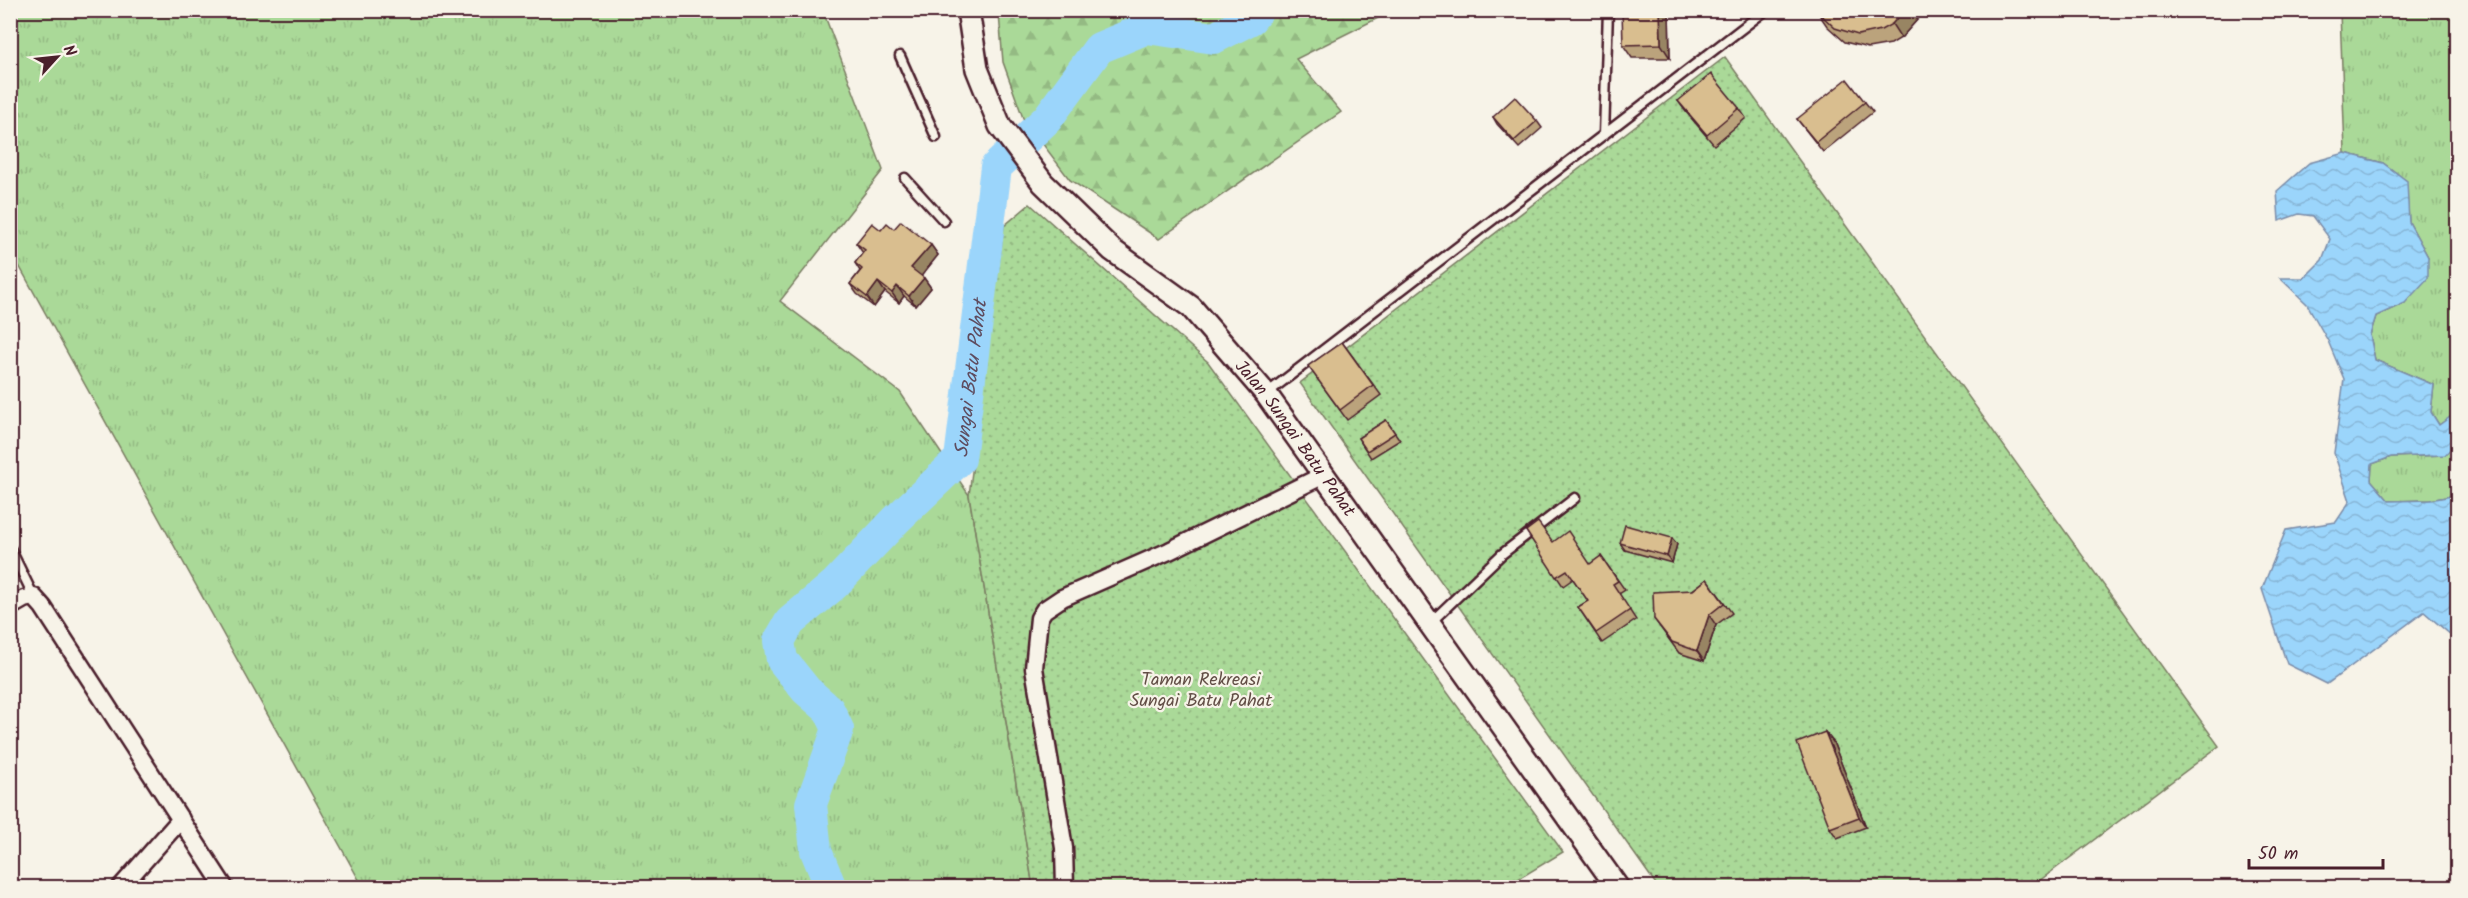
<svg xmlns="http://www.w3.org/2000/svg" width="2468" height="898" font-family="Kalam,sans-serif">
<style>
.grass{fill:url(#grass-tufts);stroke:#7a7c62;stroke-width:1.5}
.forest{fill:url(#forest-firs);stroke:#7a7c62;stroke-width:1.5}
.park{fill:url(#park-dots);stroke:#7a7c62;stroke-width:1.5}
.water{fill:url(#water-waves);stroke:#7b8ca8;stroke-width:1.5}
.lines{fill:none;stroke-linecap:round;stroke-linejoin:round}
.river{stroke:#9bd5fb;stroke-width:32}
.service-casing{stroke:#4a1f2b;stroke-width:13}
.minor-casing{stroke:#4a1f2b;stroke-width:21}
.tertiary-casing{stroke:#4a1f2b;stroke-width:26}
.service{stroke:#f7f3e8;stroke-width:8}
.minor{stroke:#f7f3e8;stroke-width:16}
.tertiary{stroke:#f7f3e8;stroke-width:21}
.wall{fill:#bba37b;stroke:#4a1f2b;stroke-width:1.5}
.shaded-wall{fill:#988564;stroke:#4a1f2b;stroke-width:1.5}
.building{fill:#d9be8f;stroke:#4a1f2b;stroke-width:1.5}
.labels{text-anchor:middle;stroke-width:4.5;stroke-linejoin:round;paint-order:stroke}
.street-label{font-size:18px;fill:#4a1f2b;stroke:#f7f3e8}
.park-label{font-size:18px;fill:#624e46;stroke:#f7f3e8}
.water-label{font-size:20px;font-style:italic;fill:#5e4c5f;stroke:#f7f3e8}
</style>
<defs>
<pattern id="grass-tufts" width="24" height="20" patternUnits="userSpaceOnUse" patternTransform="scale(1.5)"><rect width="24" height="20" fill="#aad998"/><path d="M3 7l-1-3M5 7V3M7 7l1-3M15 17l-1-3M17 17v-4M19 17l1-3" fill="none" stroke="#94ba83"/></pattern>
<pattern id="forest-firs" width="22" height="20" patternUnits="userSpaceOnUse" patternTransform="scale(1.5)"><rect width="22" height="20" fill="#aad998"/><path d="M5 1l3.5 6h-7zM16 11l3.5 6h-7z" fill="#94ba83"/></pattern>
<pattern id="park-dots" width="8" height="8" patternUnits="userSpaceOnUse" patternTransform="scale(1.5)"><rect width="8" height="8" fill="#aad998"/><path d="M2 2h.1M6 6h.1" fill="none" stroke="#94ba83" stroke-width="1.8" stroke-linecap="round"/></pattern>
<pattern id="water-waves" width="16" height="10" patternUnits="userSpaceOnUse" patternTransform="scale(1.5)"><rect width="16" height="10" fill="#9bd5fb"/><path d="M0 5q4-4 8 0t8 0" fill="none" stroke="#87b6d7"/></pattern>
</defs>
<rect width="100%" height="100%" fill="#f7f3e8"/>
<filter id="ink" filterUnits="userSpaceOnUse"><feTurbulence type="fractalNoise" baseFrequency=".0167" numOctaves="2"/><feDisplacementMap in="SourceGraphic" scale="12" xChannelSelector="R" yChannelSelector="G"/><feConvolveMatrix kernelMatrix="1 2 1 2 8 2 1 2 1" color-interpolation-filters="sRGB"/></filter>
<g filter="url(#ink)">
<!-- grass -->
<path class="grass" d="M10 11H823L883 170 780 301 900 392 969 495 1033 887H363L11 251Z
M2340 11H2457L2458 412 2439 425 2431 412 2434 385 2375 360 2370 335 2376 316 2405 303 2428 257 2409 222 2406 181 2383 163 2345 153Z
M2457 442V495L2430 500 2389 501 2371 480 2372 464 2391 457 2445 455Z"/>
<!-- forest -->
<path class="forest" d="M1010 10H1392V11L1296 59 1341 112 1159 239 1070 180 1023 118 1003 62 999 14Z"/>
<!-- park -->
<path class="park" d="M1725 57 2219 746 2031 887H1658L1300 383Z
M1030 204 1208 362 1563 852 1505 887H1033L969 495 1004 226Z"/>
<!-- water -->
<path class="water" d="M2345 153 2383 163 2407 181 2409 222 2428 257V278L2405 303 2376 316 2370 335 2375 360 2434 385 2431 412 2439 425 2457 412V442L2445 455 2391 457 2372 464 2371 480 2389 501 2430 500 2457 495 2458 641 2424 612 2327 684 2287 664 2262 589 2286 530 2336 522 2350 501 2334 453 2344 379 2328 341 2307 304 2280 278H2304L2322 260 2330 239 2313 216 2299 214 2279 221 2277 191 2309 163Z"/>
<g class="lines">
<!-- river -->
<path class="river" id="s1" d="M831 888 816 851 811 804 838 729 829 710 806 690 782 660 779 641 790 622 835 584 896 520 960 459 996 167 1047 119 1099 48 1147 28 1214 38 1251 19 1258 10"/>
<defs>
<path id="service" d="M900 56 936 137
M1604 135 1608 10
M905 178 944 221
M1266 394 1766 10
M10 548 34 597
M1430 623 1502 554 1575 498"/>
<path id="minor" d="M10 607 24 599 34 597 43 607 225 888
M120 888 181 819
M1065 888 1064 848 1034 668 1039 618 1044 610 1062 598 1169 551 1324 475"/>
<g id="tertiary">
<path id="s2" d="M968 10 977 69 1000 126 1043 183 1112 250 1191 307 1266 394 1618 888"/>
</g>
</defs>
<!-- service casing -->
<use href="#service" class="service-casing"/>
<!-- minor casing -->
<use href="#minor" class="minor-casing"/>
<!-- tertiary casing -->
<use href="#tertiary" class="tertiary-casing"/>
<!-- service -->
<use href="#service" class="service"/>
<!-- minor -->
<use href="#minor" class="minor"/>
<!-- tertiary -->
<use href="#tertiary" class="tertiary"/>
</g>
<!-- wall -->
<path class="wall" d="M1669 10 1670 58H1632L1623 45Z
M1816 10 1917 20 1901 38 1891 44 1868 48 1845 42 1827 26Z
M1678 101 1739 108 1746 118 1714 145 1686 112Z
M1865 102 1873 112 1823 152 1797 119Z
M1493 117 1537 121 1542 128 1519 148 1497 124Z
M894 229 931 245 938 255 921 276 924 278 931 288 916 306 904 296 899 303 885 292 874 307 857 294 850 284 860 271 855 263 863 253 856 243 881 230Z
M1342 342 1381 395 1347 420 1308 366Z
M1386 420 1400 440 1371 458 1358 438Z
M1526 531 1553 542 1590 564 1601 556 1625 590 1619 594 1636 620 1602 643 1578 607 1588 601 1573 579 1563 586Z
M1620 543 1677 544 1672 563 1625 550Z
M1707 579 1732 613 1716 625 1704 661 1679 653 1654 619Z
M1825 732 1833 742 1866 827 1837 838 1830 828Z"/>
<!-- shaded-wall -->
<path class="shaded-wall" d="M1660 10H1669L1670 58 1661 44Z
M1904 10H1919L1917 20 1901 38 1892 24Z
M931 245 938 255 919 279 911 268Z
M924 278 931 288 916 306 909 296Z
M878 282 885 292 874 307 867 297Z
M897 286 904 296 899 303 892 293Z
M1672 538 1677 544 1672 563 1667 556Z
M1709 615 1716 625 1704 661 1697 651Z
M1825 732 1833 742 1866 827 1859 817Z"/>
<!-- building -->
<path class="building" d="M1622 10H1660L1661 44 1623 45Z
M1816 10H1904L1892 24 1881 30 1858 35 1835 28Z
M1711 74 1739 108 1707 135 1678 101Z
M1847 79 1865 102 1816 142 1797 119Z
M1515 97 1537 121 1514 141 1493 117Z
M901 221 931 245 911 268 924 278 909 296 897 286 892 293 878 282 867 297 850 284 862 269 855 263 865 250 856 243 872 223 881 230 887 223 894 229Z
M1342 342 1373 385 1340 410 1308 366Z
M1386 420 1395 433 1367 451 1358 438Z
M1538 522 1553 542 1568 531 1590 564 1601 556 1618 581 1613 584 1630 610 1596 633 1578 607 1588 601 1567 570 1556 577 1526 531Z
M1625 525 1672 538 1667 556 1620 543Z
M1707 579 1724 603 1709 615 1697 651 1672 642 1654 619 1653 592 1693 590Z
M1825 732 1859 817 1830 828 1797 743Z"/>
</g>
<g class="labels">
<!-- street labels -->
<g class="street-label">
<text dy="6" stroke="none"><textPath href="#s2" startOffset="554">Jalan Sungai Batu Pahat</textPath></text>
</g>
<!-- park labels -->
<g class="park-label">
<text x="1201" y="685">Taman Rekreasi<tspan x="1201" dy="21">Sungai Batu Pahat</tspan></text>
</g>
<!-- water labels -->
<g class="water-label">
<text dy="7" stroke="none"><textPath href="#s1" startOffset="615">Sungai Batu Pahat</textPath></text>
</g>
</g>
<!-- margin -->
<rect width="2468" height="898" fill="none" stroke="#f7f3e8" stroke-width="36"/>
<rect x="18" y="18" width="2432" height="862" fill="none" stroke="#4a1f2b" stroke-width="2" filter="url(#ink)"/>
<!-- north arrow -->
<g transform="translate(57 57) rotate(63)" stroke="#f7f3e8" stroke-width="4.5" paint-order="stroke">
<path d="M0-4.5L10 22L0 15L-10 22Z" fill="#4a1f2b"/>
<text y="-9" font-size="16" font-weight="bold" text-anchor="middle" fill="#4a1f2b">N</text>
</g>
<!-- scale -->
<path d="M2249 859v9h134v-9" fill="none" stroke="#4a1f2b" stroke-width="3"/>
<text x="2258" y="859" font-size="18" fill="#4a1f2b" stroke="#f7f3e8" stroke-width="4.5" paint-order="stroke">50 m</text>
</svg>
